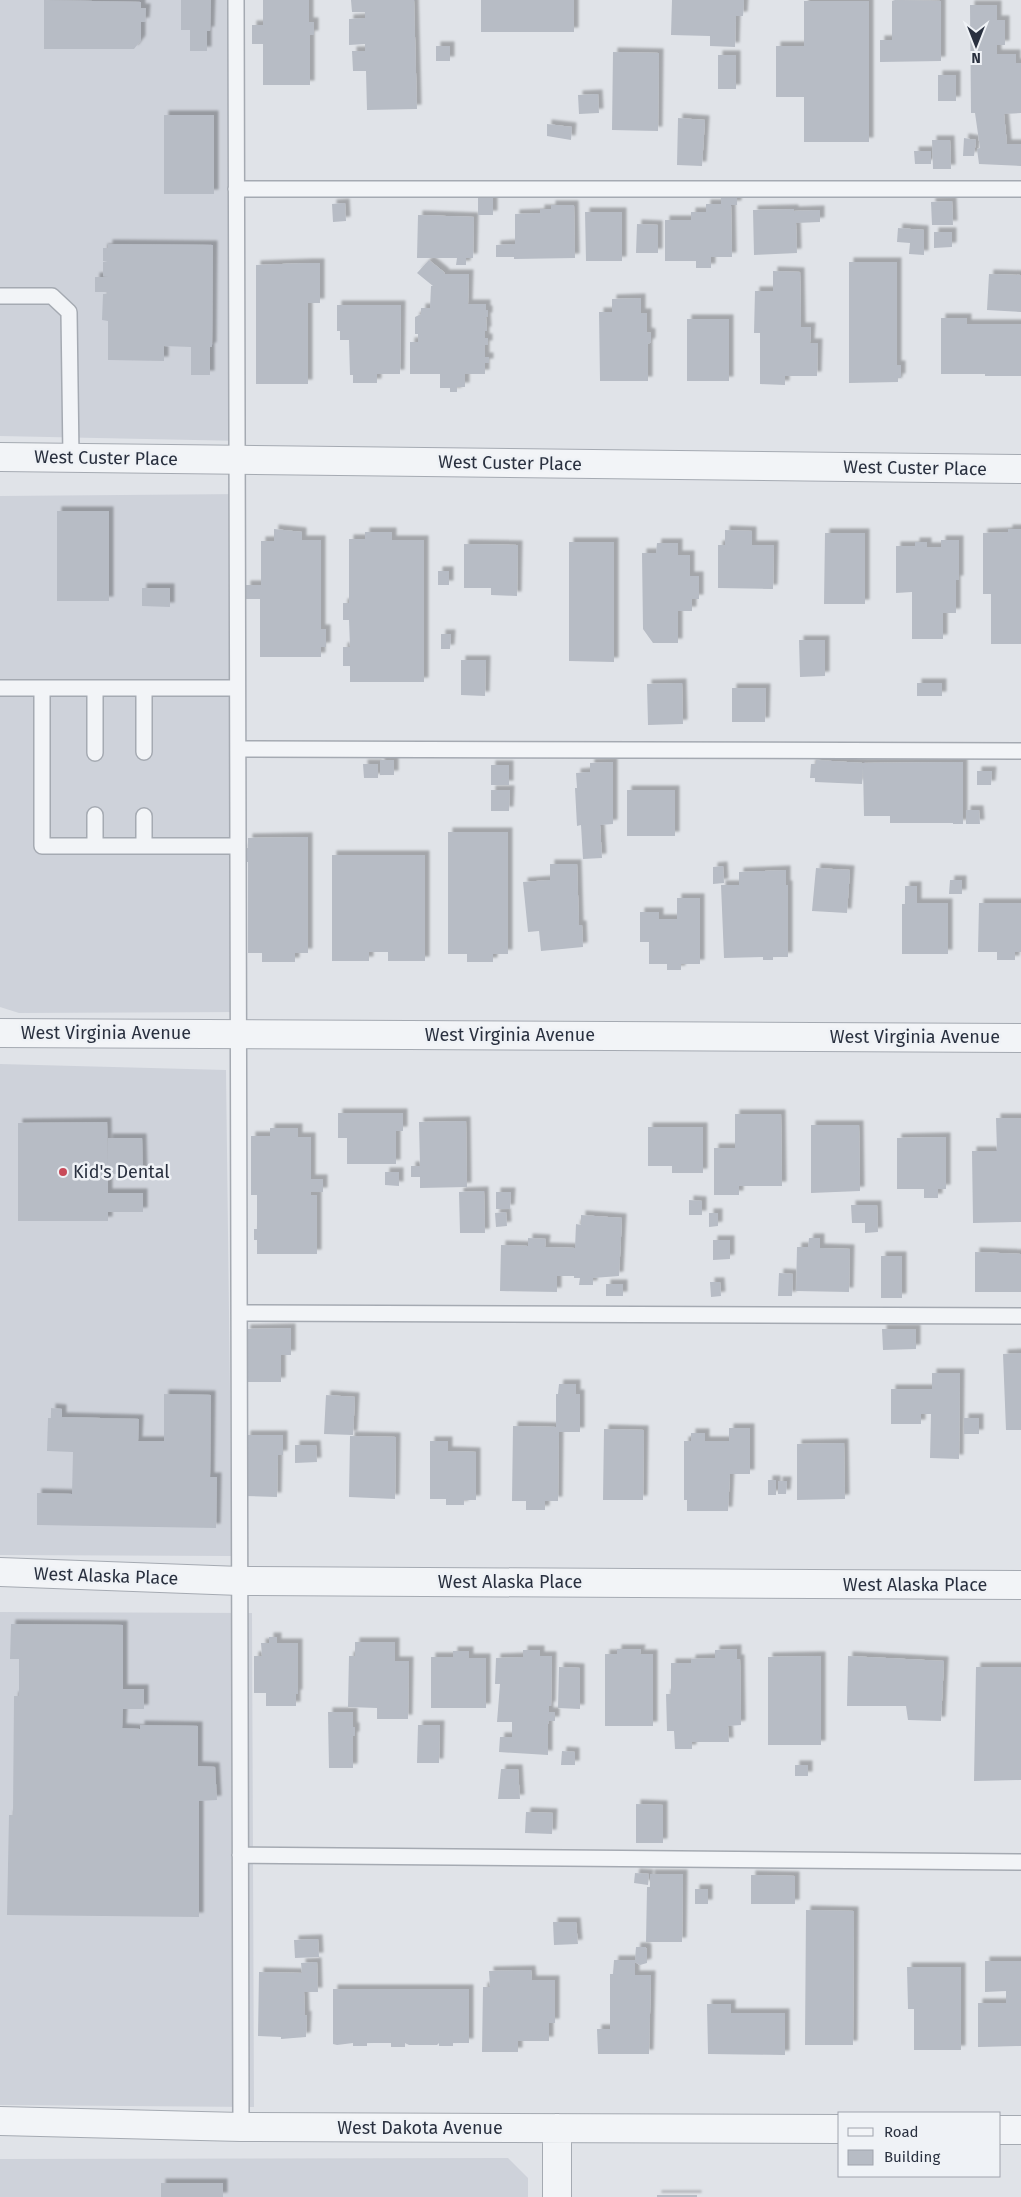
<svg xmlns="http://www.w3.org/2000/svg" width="1021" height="2197" font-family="'Fira Sans',sans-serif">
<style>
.built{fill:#ced2da}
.building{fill:#b7bcc5;filter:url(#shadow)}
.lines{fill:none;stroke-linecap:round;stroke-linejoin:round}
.lane-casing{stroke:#a5aab2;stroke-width:18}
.street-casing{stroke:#a5aab2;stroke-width:30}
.lane{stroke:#f2f4f7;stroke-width:15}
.street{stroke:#f2f4f7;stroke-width:28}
.poi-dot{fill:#c84a59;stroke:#eff2f6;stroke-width:2}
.labels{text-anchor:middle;stroke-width:5;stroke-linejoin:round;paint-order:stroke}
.street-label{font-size:18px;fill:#29303f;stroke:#eff2f6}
.poi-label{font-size:18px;fill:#29303f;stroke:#eff2f6;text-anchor:start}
</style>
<defs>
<filter id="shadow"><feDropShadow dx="4.5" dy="-4.5" stdDeviation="1" flood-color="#0004"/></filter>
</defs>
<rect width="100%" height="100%" fill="#e0e3e8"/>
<!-- built -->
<path class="built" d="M0 0H242L243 441 0 436Z
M243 494V1012L19 1013 0 1007V496Z
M0 1064 226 1070 232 1556 0 1555Z
M0 1612 252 1613 254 2107 0 2105Z
M508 2158 528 2178V2197H0V2159Z"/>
<!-- building -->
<path class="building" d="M44 0 141 2V8H146L145 22H141V40L134 49H44Z
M181 0H211L210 31H207V51H190V30H181Z
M263 0H309V22H314V35H310V85H263V44H252V25H263Z
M351 0H414L417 109 367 110 366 71H353L352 51H365V44L349 45V19L365 18V12H352Z
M481 0H574V32H481Z
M672 0H744L743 16H736L735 47 710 46V36L671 35Z
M895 0 941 1V61L880 62V40H892V1Z
M804 1H869V142H804V97H776V46H804Z
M970 5H997V20H1005V45H997V54H1016V63H1021V113L1004 114 1007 144H1021V166L979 164 977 149 980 148 975 113H971Z
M436 46H450V61H436Z
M613 52 659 53 658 131 612 130Z
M718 55H736V89H718Z
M938 75H956V101H938Z
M598 94 599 113 579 114 578 95Z
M164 115H214V194H164Z
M678 118 705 120 702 166 677 165Z
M547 124 572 127 571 140 547 136Z
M964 138 976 140 974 156H963Z
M932 140H950L951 169H933Z
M914 151H931V164H915Z
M478 192H493V215H478Z
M721 196 737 197V205H731L732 257H711V268H696V261H665V220H691V212H706V204H721Z
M952 201 953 225H932L931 202Z
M345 203 346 221 333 222 332 204Z
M551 205H574L575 258 514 259V257H496V245L515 244V214L540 213V209H551Z
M794 209V211L820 210V222L796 223 797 253 754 255 753 210Z
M585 212H622V261H586Z
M418 215 474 217 473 258H466V265H456L457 258H417Z
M637 224 658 225V253H636Z
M898 228 924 230V255L909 254 910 243 897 242Z
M934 232H952V247L934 248Z
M108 244 213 245 212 347H210V375H191V347L164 346V361L108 360V321L102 320 103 294H107V292H95V277H108L103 276V262H108L103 261V248H108Z
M429 260 445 273 444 274H469L468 304H486V310H488V317H486L487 331H485V338H488V345H485V357H489V363H485V374H465V387H457V392H450V388H440V374H410V342H418V334H415V317L421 314V308H430L431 286H433L417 273Z
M849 262H897V365H901V378H898V382L849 383Z
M308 263H320V303H308V384H256V265Z
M773 271 800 272 801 327H811L810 343H818L817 376H785V385L760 384V333H754L755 291H773Z
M989 274 1021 275V312L987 310Z
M641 298V313H647V332L651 333V342L648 344V381H600L599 312H612V299Z
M337 305H401L400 374H377V383H353V375H350L349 340H340V331H337Z
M941 318H967V324H1021V376H985V374H941Z
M687 319H729V381H687Z
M57 511H109V601H57Z
M274 529 302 532V540H321V629H326V647H321V657H260V599H246V585H261V541H274Z
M1008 529H1021V644H991V594H983V533L1008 532Z
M725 530 752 531V545H774L773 589 718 588V545H725Z
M365 532H392V540H424V682H350V666H343V647H350L349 620H343V603H349V539H365Z
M825 533H865V604H824Z
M941 540H959V580H956V613H943V639H912V592L896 593V546H915V542H927V547H941Z
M569 542H614V662L569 661Z
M657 543H678V555H690V576H699V599H692V611H678V643H653L643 629 642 553H656Z
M464 544 518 545 517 596 491 595V588H464Z
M438 571H449V585H438Z
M142 588H170V607L142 606Z
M441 634H451L450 649H441Z
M799 640H825V676L800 677Z
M461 660H486L485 696 461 695Z
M682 683 683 724 648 725 647 684Z
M917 683H942V696H917Z
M732 688H766L765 722H732Z
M380 760H394V775H380Z
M816 760 863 763 963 762V824H953V823H890V816H864L863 767 862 784 815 782V778H810L811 764H816Z
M613 762V824L600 825 602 858 583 859 581 825 577 826 575 788H577L576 773 590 772V763Z
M363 764H378V778H364Z
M491 765H509V785H491Z
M977 771H992L991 785H977Z
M491 790H510L509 811H491Z
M627 790H675V836H627Z
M966 810H979L980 824H966Z
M448 832H508V954H493V962H467V954H448Z
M308 837V953H295V962H262V953H248V862H244V848H248V838Z
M332 855H425V961H388V952H369V961H332Z
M550 864H577L579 925H582L583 947 541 951 539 931 528 932 523 882 550 880Z
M723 866 724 883 713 884V867Z
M816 868 850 870 847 913 812 911Z
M786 870V885H788V957H773V960H763V957L724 958 721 885H739V872Z
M950 880H962V894H949Z
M905 886H917V903H948V954H902V904H905Z
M677 898H700V964H681V970H667V964H649V942H640V912H659V919H677Z
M979 903H1021V952H1015V960H997V952H978Z
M338 1113H403V1131H396V1164H347V1138H338Z
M735 1114H781L782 1186H739V1195H714V1148H735Z
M996 1118H1021V1222L973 1223 972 1151H997Z
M466 1121 467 1187 420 1188V1177H411V1166H420L419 1122Z
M107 1122 108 1171V1138H142L143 1174H108V1193H143V1212H108V1221H18V1123Z
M811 1125H859L860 1191 811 1193Z
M648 1127H703V1173H672V1166H648Z
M270 1128H298V1137H311V1179H323V1192H311V1195H317V1254H257V1240H254V1229H257V1195H251V1136H270Z
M946 1137V1189H938V1198H924V1189H897V1138Z
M385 1172H399V1186L385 1185Z
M484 1191 485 1233H460L459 1192Z
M496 1192H511L510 1209H496Z
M689 1200 702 1201V1215H689Z
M851 1205H877L878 1232 865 1233V1223H852Z
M506 1212 507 1226 496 1227 495 1213Z
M709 1213H718V1226L709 1227Z
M581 1215 622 1218 619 1276 593 1278V1285H579L580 1278H574V1276H557V1292L500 1291 501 1245 528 1246V1238L546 1239 545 1247 575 1248 576 1224 581 1225Z
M809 1238H820V1248L850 1249 849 1292 796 1291 797 1247H808Z
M713 1240H730V1259L713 1260Z
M975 1252 1021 1254V1292H975Z
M881 1256H902V1298H881Z
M779 1273 793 1274 792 1296H778Z
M710 1282H720L721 1296 711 1297Z
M606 1284H623V1296H606Z
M291 1328V1355H281V1382H245L246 1329Z
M882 1329H916V1349L883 1350Z
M1021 1353V1430H1006L1003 1354Z
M932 1373H960L959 1459 930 1458 931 1414H921V1424H891V1389H932Z
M559 1384H576V1394H580V1432H559L558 1501H545V1510H526V1501H512L513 1426 556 1427V1394H558Z
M164 1394 211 1395 210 1477H217L216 1528 37 1525V1493L72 1494 73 1452 47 1451 48 1418H51V1408L62 1409V1417L139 1419 138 1441H164Z
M326 1395 355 1397 353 1435 324 1434Z
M964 1418H979V1434H964Z
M729 1428H750V1474H730L728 1511H687V1500H684V1441H691V1433H705V1441H729Z
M604 1429 644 1430 643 1500H603Z
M246 1435H283V1455H278L277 1497 244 1496Z
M350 1436 396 1437 395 1499 349 1497Z
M430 1441H448V1451L476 1452V1500H464V1505H446V1499H430Z
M844 1443 845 1499 797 1500V1444Z
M295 1445H316L317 1462 295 1463Z
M768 1480H776V1495H768Z
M778 1481H787L786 1494H778Z
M11 1624 123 1625V1689H144V1709H123L122 1728 140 1729V1725L198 1726V1766L215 1767 217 1800 199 1801V1917L7 1915 9 1815H13L14 1696H19V1659H10Z
M269 1637H277V1643H298V1694H296V1706H266V1693H254V1656H262L261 1643H269Z
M355 1642H395V1661H409L408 1719H377V1708L348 1707 349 1656H355Z
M617 1649H641L640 1654H653V1726H605V1654H617Z
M737 1649V1659H740L741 1725 728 1726 729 1742H692V1749H675L674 1731H667L666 1694H671V1663H691V1659L715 1658V1650Z
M523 1650H540V1656H552L551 1706H549V1712H555V1721H549L548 1724V1755L499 1752 500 1737H512V1722H497L500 1684H495L496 1658 523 1657Z
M453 1651H469V1658H486V1708H431V1657H453Z
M816 1656H821V1745H768V1657Z
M848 1656 944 1661 941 1721 908 1720 906 1706H847Z
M559 1667 580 1668V1709L558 1708Z
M976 1667H1021V1780L974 1781Z
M328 1712H353V1727H355V1736H353V1768H329Z
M418 1725H440L439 1763H417Z
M562 1751 575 1752V1765H561Z
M795 1765H808V1776H795Z
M501 1769H518L520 1799H498Z
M636 1804 663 1805V1843H636Z
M526 1812 553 1813 552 1834 525 1833Z
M635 1873 649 1874 648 1885 634 1883Z
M650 1874H683L682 1942H646L647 1887H650Z
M751 1875 795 1876V1904H751Z
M695 1889H708V1904H695Z
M806 1910 854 1911 853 2045H805Z
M553 1922H576L578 1944 554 1945Z
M318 1939 319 1957 295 1958 294 1940Z
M636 1947H645L647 1949V1963L640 1965 635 1962V1975H651L649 2054H598L597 2029H610V1974H613L614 1960H635Z
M985 1961H1021V2046L978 2047V2003H1006V1991L985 1992Z
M317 1962 318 1992H304L305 2016 307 2015 306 2037 281 2039V2037L258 2036 259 1972 302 1973 301 1963Z
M907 1967H961V2050H914V2009H908Z
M531 1970 532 1980H555V2023H549V2041H518V2052H482L483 1987H490L489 1971Z
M333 1989H469V2043H453V2046H439V2043L437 2045H409L405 2043V2047H391V2043H367V2046H353V2043L337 2045 333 2044Z
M707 2004H731V2013H785V2055L708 2054Z
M161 2183H223V2197H161Z
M657 2195H697V2197H657Z"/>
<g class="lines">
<defs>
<path id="lane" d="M236 0 241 2127
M236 189H1021
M0 296H52L69 312 71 457
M0 688H42
M95 688V753
M144 688V752
M237 688H42V846H238
M238 749 1021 751
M95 815V846
M144 816V846
M239 1313 1021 1316
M240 1855 1021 1862"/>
<path id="street" d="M0 457 1021 469
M0 1033 1021 1038
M0 1572 240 1581 1021 1585
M0 2121 241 2127 840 2129
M557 2128V2197
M1000 2130H1021"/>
</defs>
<!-- lane casing -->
<use href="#lane" class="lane-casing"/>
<!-- street casing -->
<use href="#street" class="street-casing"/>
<!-- lane -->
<use href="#lane" class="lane"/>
<!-- street -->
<use href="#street" class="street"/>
</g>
<!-- markers -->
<circle class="poi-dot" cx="63" cy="1172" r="5"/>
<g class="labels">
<!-- street labels -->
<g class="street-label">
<text transform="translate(106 458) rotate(1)" y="6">West Custer Place</text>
<text transform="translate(510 463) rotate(1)" y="6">West Custer Place</text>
<text transform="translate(915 468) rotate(1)" y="6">West Custer Place</text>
<text x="106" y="1039">West Virginia Avenue</text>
<text x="510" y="1041">West Virginia Avenue</text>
<text x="915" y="1043">West Virginia Avenue</text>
<text transform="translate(106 1576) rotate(2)" y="6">West Alaska Place</text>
<text x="510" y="1588">West Alaska Place</text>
<text x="915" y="1591">West Alaska Place</text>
<text x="420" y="2134">West Dakota Avenue</text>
</g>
<!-- poi labels -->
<g class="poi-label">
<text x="73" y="1178">Kid's Dental</text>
</g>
</g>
<!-- legend -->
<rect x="838" y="2112" width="162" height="65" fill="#eff2f6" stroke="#a0a4ad"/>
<rect x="848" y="2128" width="25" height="8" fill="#f2f4f7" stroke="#a0a4ad"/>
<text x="884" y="2137" font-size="15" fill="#29303f">Road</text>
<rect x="848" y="2150" width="25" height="15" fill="#b7bcc5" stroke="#a0a4ad"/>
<text x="884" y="2162" font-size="15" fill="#29303f">Building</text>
<!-- north arrow -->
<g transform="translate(976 45) rotate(180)" stroke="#eff2f6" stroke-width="4" paint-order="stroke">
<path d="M0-4L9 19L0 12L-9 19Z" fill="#29303f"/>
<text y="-8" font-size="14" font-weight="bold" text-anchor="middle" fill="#29303f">N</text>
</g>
</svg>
